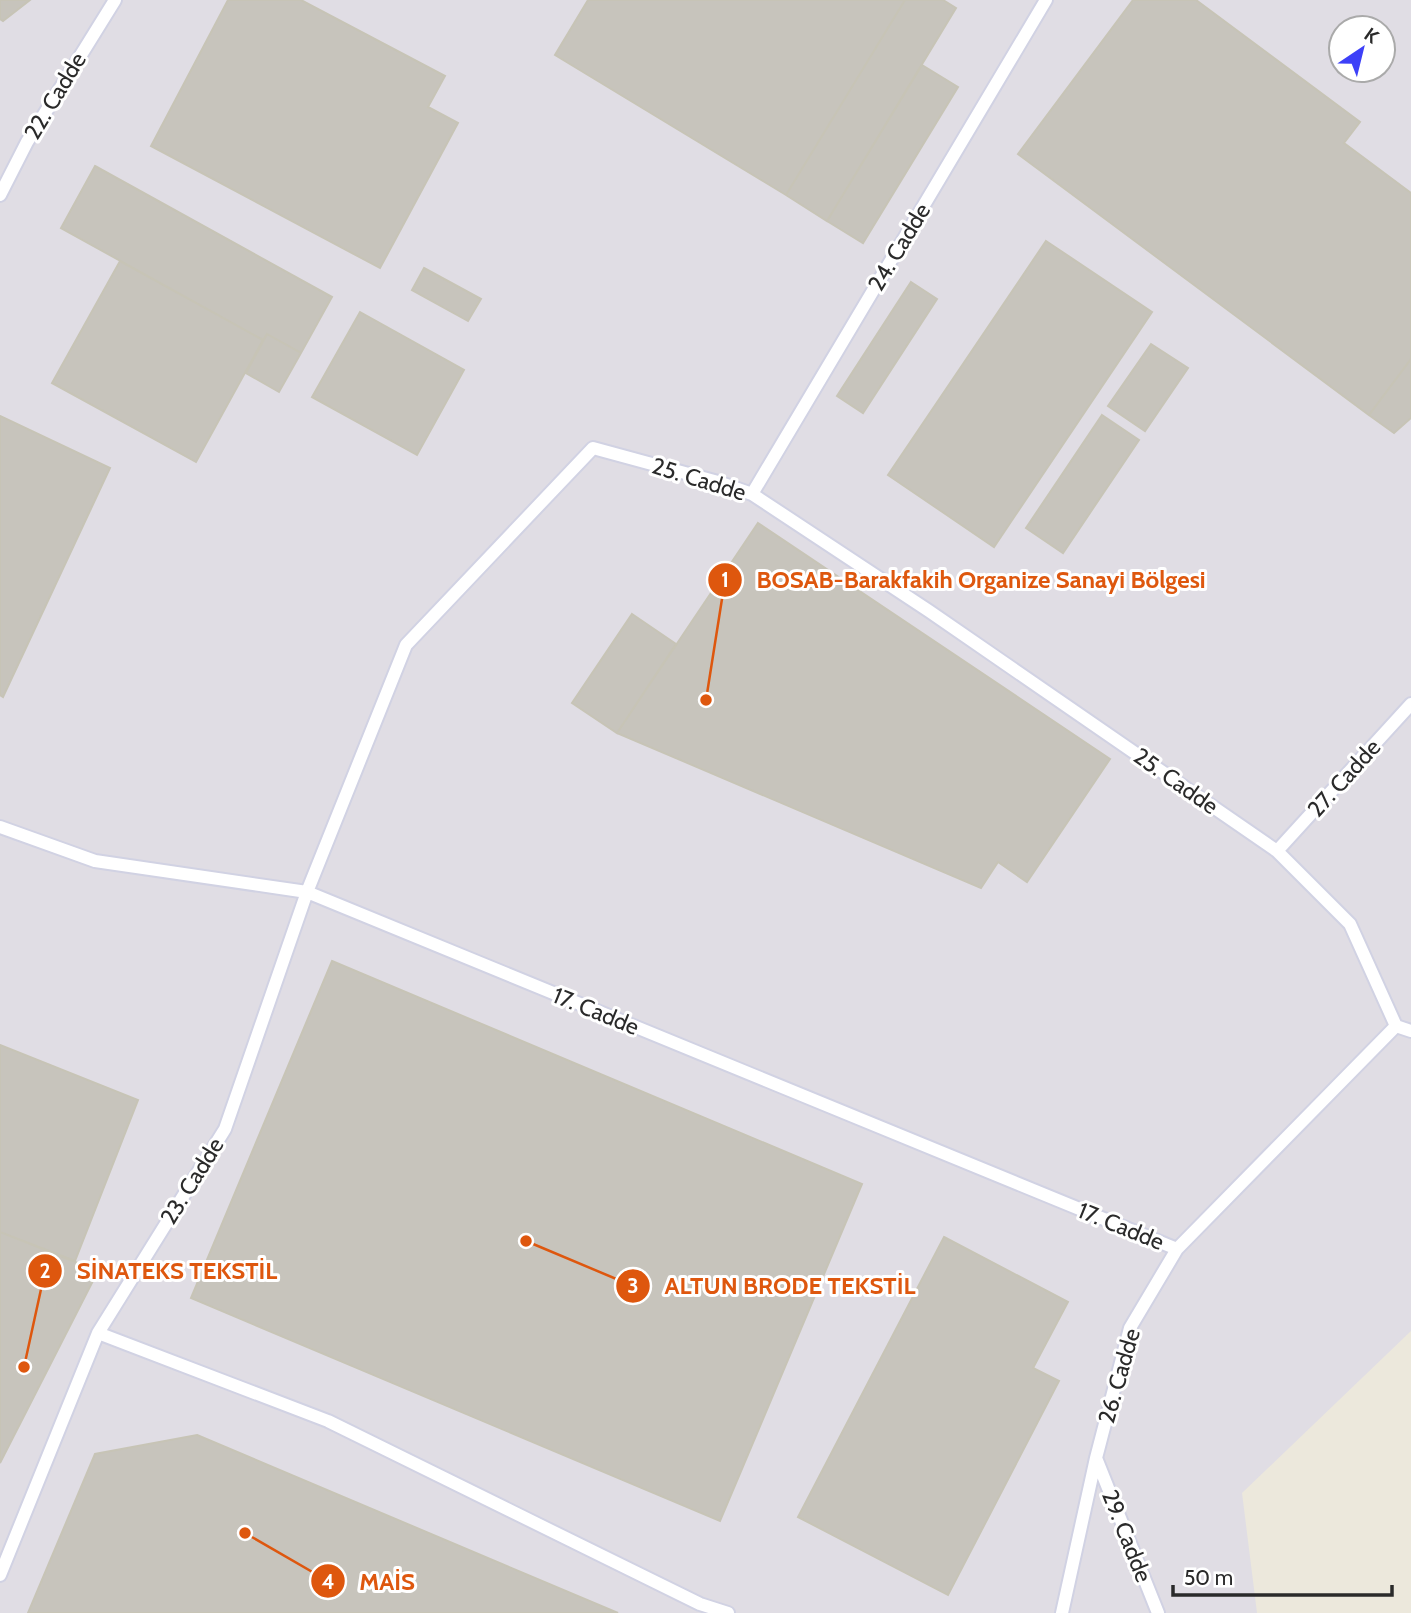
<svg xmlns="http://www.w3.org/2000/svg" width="1411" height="1613" font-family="Cabin,sans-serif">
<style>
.industrial{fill:#e0dde4;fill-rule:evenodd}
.building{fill:#c7c4bc;stroke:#c7c4b6;stroke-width:2}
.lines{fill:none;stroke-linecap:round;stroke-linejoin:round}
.service-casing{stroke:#d1d2e3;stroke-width:16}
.service{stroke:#fff;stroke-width:12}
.labels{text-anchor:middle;stroke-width:6;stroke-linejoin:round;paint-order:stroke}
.street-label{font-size:23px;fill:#2a2a2a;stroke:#fff}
.leader{fill:none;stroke:#de570e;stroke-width:2.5}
.callout-dot{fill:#de570e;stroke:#fff;stroke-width:2.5}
.mark-label{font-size:21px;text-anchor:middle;font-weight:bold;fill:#fff}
.callout-label{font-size:24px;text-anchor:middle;font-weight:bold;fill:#de570e;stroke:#fff;stroke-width:6;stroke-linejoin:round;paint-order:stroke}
</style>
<rect width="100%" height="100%" fill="#ece8dc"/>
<!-- industrial -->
<path class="industrial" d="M0 0H1411V1331L1242 1493 1257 1613H0ZM1341 28H1383V70H1341Z"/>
<!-- building -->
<path class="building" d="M0 0H30L3 21 0 19Z
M228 0H301L445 76 428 107 458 123 380 268 151 146Z
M588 0H905L786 195 555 55Z
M905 0H943L956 8 827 221 786 195Z
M1133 0H1196L1360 122 1344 143 1411 193V359L1369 415 1018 154Z
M922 65 958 87 863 243 827 221Z
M95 166 332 297 301 353 267 334 263 340 61 228Z
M1046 241 1152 312 994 547 888 475Z
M120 261 263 340 196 462 52 383Z
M424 268 481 299 468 321 412 290Z
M911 282 937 299 863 413 837 396Z
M360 312 464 370 417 455 312 397Z
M267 334 301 353 279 392 246 373Z
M1151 344 1188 368 1145 431 1108 406Z
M1411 359V418L1394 433 1369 415Z
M1102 415 1139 440 1063 553 1026 528Z
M0 416 110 468 3 697 0 695Z
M758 523 1110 759 1027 882 998 862 981 888 617 733Z
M632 614 676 644 617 733 572 703Z
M332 961 862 1184 720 1521 191 1298Z
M0 1045 138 1100 75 1261 0 1232Z
M0 1232 98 1271 0 1463Z
M944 1237 1068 1302 1033 1368 1059 1381 948 1595 798 1517Z
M197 1435 618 1613H28L95 1454Z"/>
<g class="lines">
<defs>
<path id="service" d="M0 195 27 142 115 0
M752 494 1046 0
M0 827 95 861 307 892 1177 1249
M1277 851 1411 704
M98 1333 328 1421 700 1604 728 1613
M1096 1458 1158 1613
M0 1575 98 1333 225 1129 307 892 406 645 593 448 718 482 752 494 929 611 1277 851 1350 924 1396 1026 1411 1031
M1062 1613 1096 1458 1130 1328 1177 1249 1396 1026"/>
</defs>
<!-- service casing -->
<use href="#service" class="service-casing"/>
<!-- service -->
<use href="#service" class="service"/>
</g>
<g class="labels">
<!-- street labels -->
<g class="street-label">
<text transform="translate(55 96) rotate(-59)" y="8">22. Cadde</text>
<text transform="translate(899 247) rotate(-59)" y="8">24. Cadde</text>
<text transform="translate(699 479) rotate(17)" y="8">25. Cadde</text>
<text transform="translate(1344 778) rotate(-48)" y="8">27. Cadde</text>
<text transform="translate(1176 781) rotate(35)" y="8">25. Cadde</text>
<text transform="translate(596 1011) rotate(22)" y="8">17. Cadde</text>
<text transform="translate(192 1181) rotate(-58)" y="8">23. Cadde</text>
<text transform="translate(1121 1226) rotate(22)" y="8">17. Cadde</text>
<text transform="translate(1119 1376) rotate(-74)" y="8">26. Cadde</text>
<text transform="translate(1127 1536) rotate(68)" y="8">29. Cadde</text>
</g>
</g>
<!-- callouts -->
<path class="leader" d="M706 700L725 580M24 1367L45 1271M526 1241L633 1286M245 1533L328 1581"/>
<g class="callout-dot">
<circle cx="706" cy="700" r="7"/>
<circle cx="24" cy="1367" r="7"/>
<circle cx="526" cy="1241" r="7"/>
<circle cx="245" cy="1533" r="7"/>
<circle cx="725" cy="580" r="18"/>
<circle cx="45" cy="1271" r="18"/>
<circle cx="633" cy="1286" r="18"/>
<circle cx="328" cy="1581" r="18"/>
</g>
<g class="mark-label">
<text x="725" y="587">1</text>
<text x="45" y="1278">2</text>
<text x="633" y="1293">3</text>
<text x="328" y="1589">4</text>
</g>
<g class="callout-label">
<text x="981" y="588">BOSAB-Barakfakih Organize Sanayi Bölgesi</text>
<text x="177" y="1279">SİNATEKS TEKSTİL</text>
<text x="790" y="1294">ALTUN BRODE TEKSTİL</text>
<text x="387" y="1590">MAİS</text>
</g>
<!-- north arrow -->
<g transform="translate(1362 49) rotate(35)"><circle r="33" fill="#ffffff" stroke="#aaaaaa" stroke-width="2"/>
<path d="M0-5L12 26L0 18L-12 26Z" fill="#3d40f8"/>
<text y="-10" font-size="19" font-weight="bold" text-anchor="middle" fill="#2a2a2a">K</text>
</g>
<!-- scale -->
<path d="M1173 1585v10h219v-10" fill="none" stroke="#2a2a2a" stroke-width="3.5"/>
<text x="1184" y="1585" font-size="21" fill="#2a2a2a" stroke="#ffffff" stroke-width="5" paint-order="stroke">50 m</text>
</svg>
